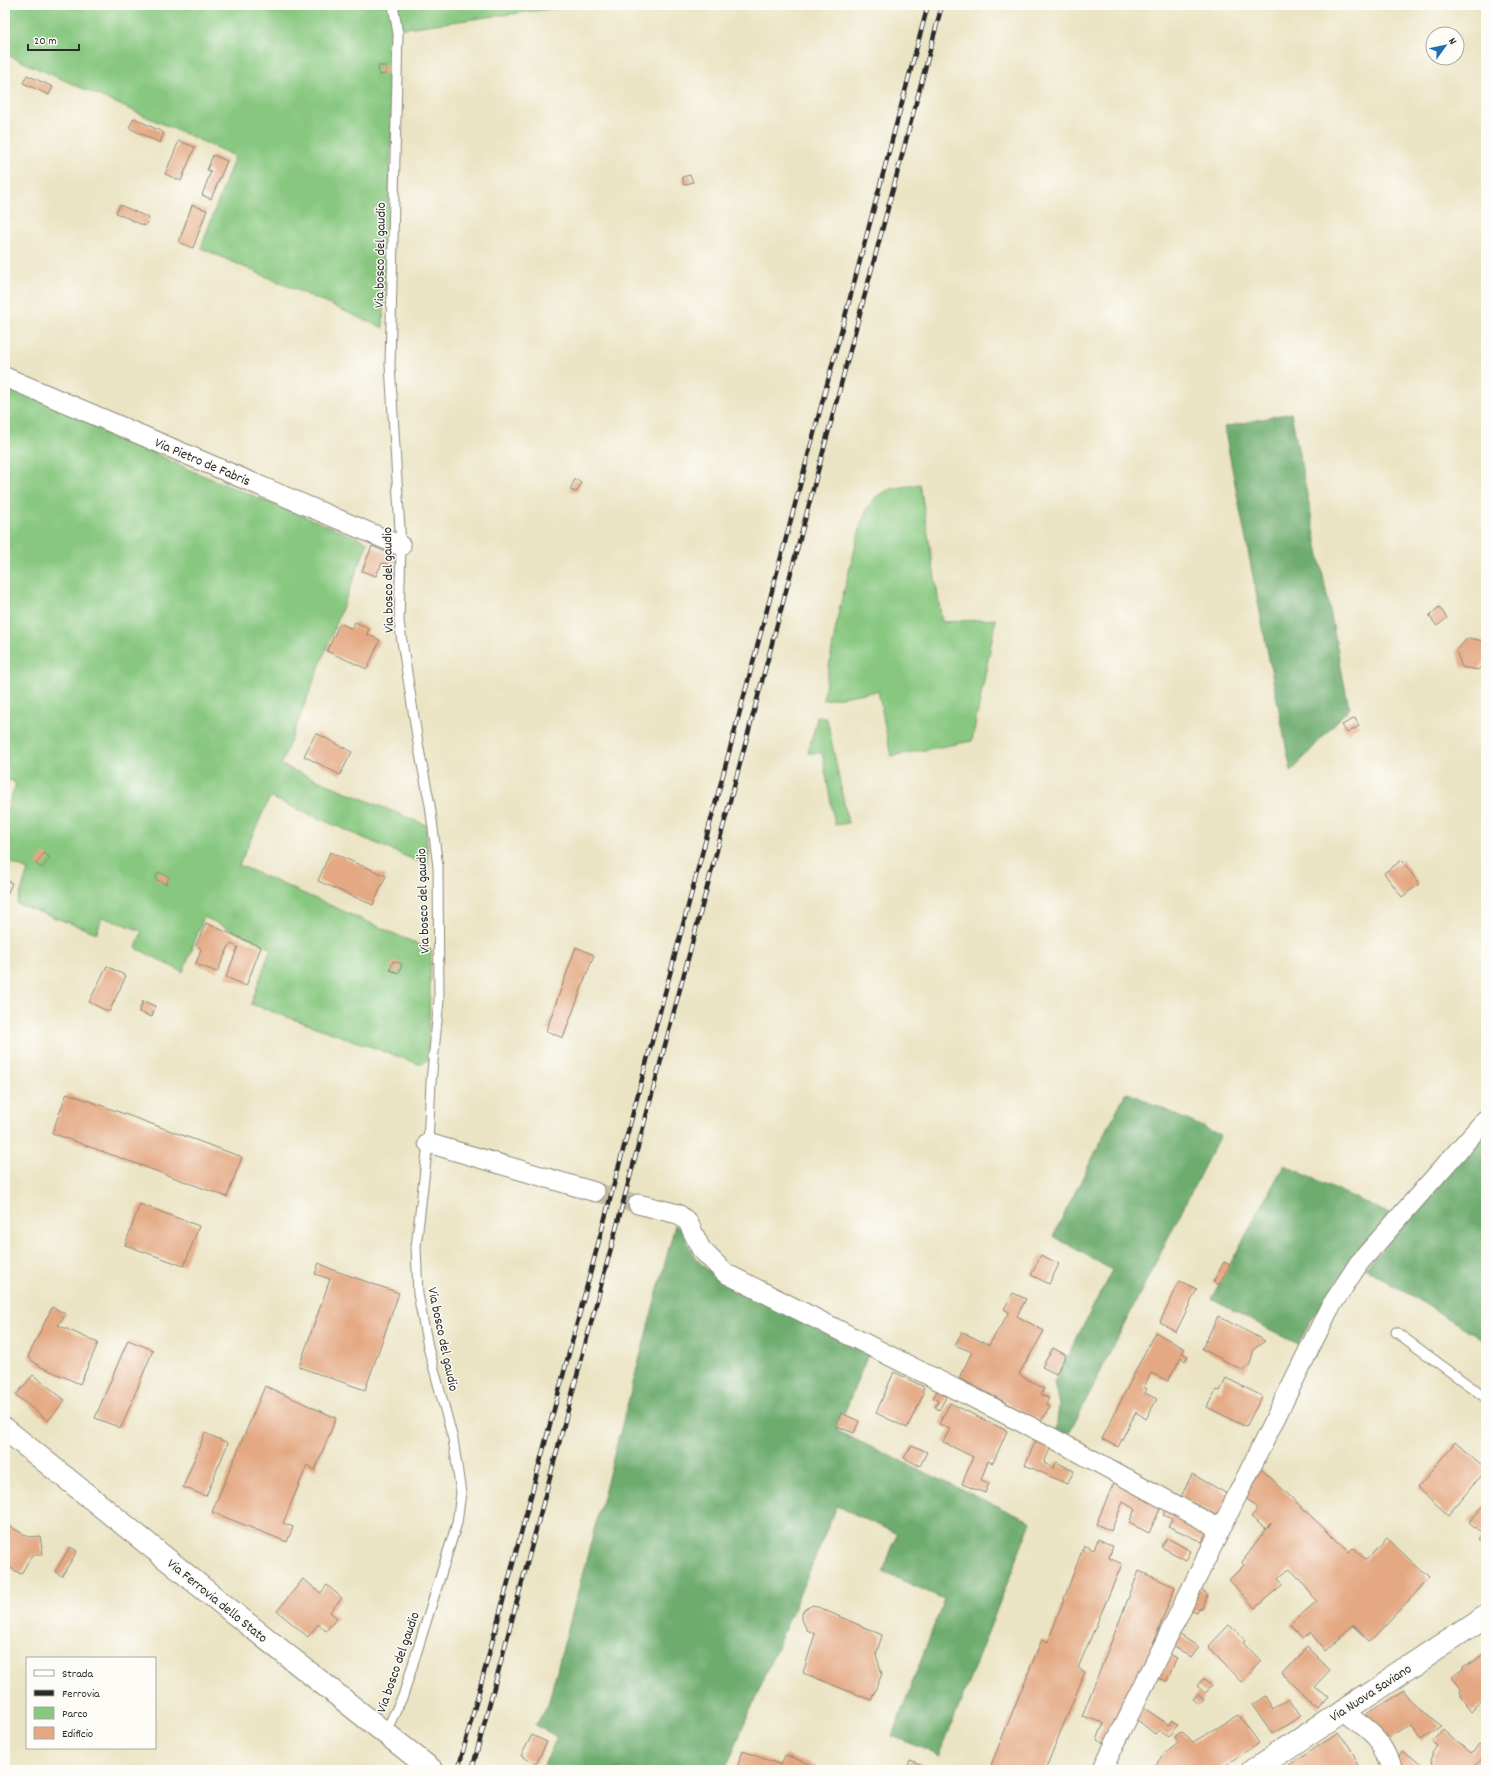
<svg xmlns="http://www.w3.org/2000/svg" width="1491" height="1775" font-family="Dekko,sans-serif">
<style>
.green{fill:#87c77f;stroke:#597955}
.forest{fill:#6dac6e;stroke:#4c6c4c}
.building{fill:#e4a882}
.lines{fill:none;stroke-linecap:round;stroke-linejoin:round}
.street-tunnel{stroke:#c5bfa5;stroke-width:19;stroke-dasharray:19 10;stroke-linecap:butt}
.lane-casing{stroke:#8b8878;stroke-width:11}
.street-casing{stroke:#8b8878;stroke-width:21}
.secondary-casing{stroke:#8b8878;stroke-width:24}
.lane{stroke:#fff;stroke-width:9}
.street{stroke:#fff;stroke-width:19}
.secondary{stroke:#fff;stroke-width:22}
.rail-casing{stroke:#2b2b2b;stroke-width:4.5}
.rail{stroke:#fdfcf7;stroke-width:3;stroke-dasharray:9;stroke-linecap:butt}
.labels{text-anchor:middle;stroke-width:3;stroke-linejoin:round;paint-order:stroke}
.street-label{font-size:14px;fill:#2b2b2b;stroke:#fdfcf7}
</style>
<rect width="100%" height="100%" fill="#fdfcf7"/>
<filter id="ink" filterUnits="userSpaceOnUse"><feTurbulence type="fractalNoise" baseFrequency=".025" numOctaves="2"/><feDisplacementMap in="SourceGraphic" scale="8" xChannelSelector="R" yChannelSelector="G"/><feConvolveMatrix kernelMatrix="1 2 1 2 8 2 1 2 1" color-interpolation-filters="sRGB"/></filter>
<filter id="wash" filterUnits="userSpaceOnUse"><feTurbulence type="fractalNoise" baseFrequency=".012" numOctaves="4" result="noise"/><feDisplacementMap in="SourceGraphic" scale="16" xChannelSelector="R" yChannelSelector="G"/><feGaussianBlur stdDeviation="0.9" result="paint"/><feColorMatrix in="noise" values="0 0 0 0 0 0 0 0 0 0 0 0 0 0 0 0 0 1.4 0 .05"/><feComposite in="paint" operator="in"/></filter>
<g filter="url(#wash)">
<rect width="100%" height="100%" fill="#ebe4c4"/>
<!-- green -->
<path class="green" d="M5 5H578L391 30 392 119 383 328 201 248 235 156 5 54Z
M5 385 67 411 192 471 368 542 281 765 426 825 428 866 270 797 239 865 431 950 428 1060 419 1064 251 1004 271 948 204 917 183 972 136 948 142 931 102 917 97 933 17 904 28 870 5 860V816L16 783 5 778Z
M920 484 942 622 996 619 972 741 891 756 878 691 823 700 839 610 862 521C874 487 889 490 920 484Z
M818 715 827 719 848 823 835 825 822 753H808Z"/>
<!-- forest -->
<path class="forest" d="M1291 413 1349 708 1291 772 1224 427Z
M1126 1092 1220 1135 1065 1442 1056 1431 1059 1405 1054 1382 1112 1270 1053 1236Z
M1486 1131V1341L1365 1268Z
M1284 1165 1390 1214C1355 1255 1324 1297 1298 1344L1211 1299Z
M675 1225 681 1229 695 1258 708 1270 870 1350 837 1431 1031 1522 940 1755 892 1736 944 1599 883 1572 897 1534 837 1506 725 1770H542L557 1737 536 1725 548 1704Z"/>
<g id="blocks">
<!-- building -->
<path class="building" d="M378 66H386V74L379 75Z
M27 75 53 87 49 95 23 83Z
M134 118 164 133 160 143 129 128Z
M179 141 195 147 181 181 165 174Z
M213 155 227 161 211 199 202 195 211 171 207 170Z
M690 175 693 182 684 185 682 177Z
M120 205 149 218 145 226 116 213Z
M192 205 207 210 193 248 179 242Z
M575 479 581 483 577 492 570 490Z
M372 546 395 556 396 576 388 575V564L382 563 376 576 362 571Z
M1439 607 1447 618 1437 626 1429 616Z
M355 622 369 628 367 634 380 640 367 669 327 651 340 623 352 629Z
M1468 638 1483 641 1486 649V661L1478 670 1462 667 1456 651Z
M1355 718 1359 726 1347 733 1342 725Z
M316 733 352 752 340 775 304 756Z
M330 852 386 876 373 905 318 881Z
M44 853 50 858 42 868 36 864Z
M1402 860 1419 884 1402 897 1384 873Z
M159 872 169 877 166 884 155 879Z
M5 880 12 883 7 895 5 894Z
M206 923 261 947 246 986 226 977 238 947 230 944 217 972 196 964 201 949 196 945Z
M576 947 594 955 563 1038 546 1031Z
M393 961 402 964 399 973 390 970Z
M107 966 126 976 109 1012 89 1002Z
M143 1001 155 1006 152 1017 139 1012Z
M67 1093 242 1157 227 1197 52 1133Z
M140 1204 199 1226 184 1266 125 1245Z
M1041 1255 1059 1264 1049 1284 1031 1275Z
M1224 1262 1230 1265 1219 1285 1213 1282Z
M319 1263 333 1270 399 1293 365 1390 299 1367 330 1279 315 1274Z
M1180 1281 1197 1289 1176 1332 1160 1322Z
M1013 1293 1026 1299 1017 1316 1044 1331 1019 1374 1044 1389 1041 1395 1049 1398 1046 1404 1050 1407 1041 1421 959 1378 972 1352 955 1345 962 1332 989 1345 1009 1312 1004 1309Z
M52 1307 66 1314 58 1325 98 1343 80 1384 39 1366 28 1357Z
M1218 1316 1265 1341 1254 1349 1250 1364 1244 1371 1202 1349Z
M1155 1332 1185 1349 1182 1353 1188 1356 1185 1361 1181 1357 1168 1381 1151 1373 1144 1387 1147 1389 1145 1393 1157 1399 1146 1419 1136 1412 1118 1447 1102 1439Z
M128 1340 153 1350 121 1428 95 1418Z
M1053 1348 1066 1355 1056 1374 1042 1367Z
M894 1372 924 1387 922 1392 924 1393 907 1428 876 1413Z
M33 1375 65 1400 48 1421 16 1395Z
M1226 1378 1262 1396 1246 1427 1207 1407 1216 1390 1220 1391Z
M265 1386 336 1418 315 1470 307 1465 283 1523 293 1527 287 1542 212 1512Z
M938 1388 949 1392 939 1410 935 1407 938 1401 933 1398Z
M950 1403 1007 1431 993 1463 988 1461 981 1480 989 1483 985 1493 962 1484 973 1457 943 1442 950 1429 939 1424Z
M841 1413 859 1421 854 1433 836 1426Z
M205 1433 228 1443 206 1496 183 1487Z
M1037 1438 1051 1446 1044 1463 1054 1468 1056 1462 1074 1471 1067 1484 1025 1465Z
M1455 1442 1486 1470 1448 1515 1418 1488Z
M912 1445 927 1452 920 1466 904 1458Z
M1255 1463 1349 1552 1354 1547 1366 1560 1387 1538 1430 1579 1372 1640 1369 1642 1352 1626 1325 1651 1311 1633 1303 1639 1290 1624 1317 1601 1290 1568 1278 1579 1283 1584 1255 1608 1229 1580 1244 1565 1242 1562 1271 1523 1266 1529 1251 1517 1258 1508 1240 1493Z
M1192 1474 1229 1495 1218 1516 1181 1497Z
M1115 1480 1163 1503 1149 1533 1129 1523 1135 1509 1123 1502 1111 1531 1096 1524Z
M1486 1503V1540L1483 1543 1479 1539 1483 1534 1469 1522Z
M1168 1506 1209 1525 1202 1542 1168 1526 1172 1519 1163 1515Z
M5 1524 29 1537 40 1536 43 1555H32L21 1574 5 1565Z
M1167 1538 1191 1551 1186 1560 1161 1547Z
M1098 1539 1113 1546 1109 1558 1122 1564 1078 1668 1085 1672 1045 1770H989L1042 1639 1048 1642 1084 1545 1094 1550Z
M70 1547 77 1551 62 1576 55 1572Z
M1139 1571 1175 1587 1120 1729 1111 1746 1097 1740 1104 1723 1082 1716Z
M303 1579 321 1593 327 1585 342 1598 330 1612 337 1618 326 1631 318 1624 308 1637 277 1611Z
M1197 1587 1208 1595 1202 1609 1199 1608 1197 1612 1187 1608Z
M813 1605 882 1635 876 1655 882 1674 871 1700 803 1673 815 1634 807 1630 802 1620V1613L805 1609Z
M1229 1625 1245 1640 1243 1642 1261 1661 1241 1682 1208 1647Z
M1177 1633 1199 1647 1191 1658 1172 1644Z
M1307 1647 1330 1670 1314 1687 1327 1698 1318 1709 1283 1674Z
M1168 1653 1177 1658 1167 1681 1157 1678Z
M1482 1654 1486 1660V1701L1471 1712 1460 1697 1461 1691 1452 1678 1463 1670V1667Z
M1203 1679 1211 1686 1205 1693 1197 1686Z
M1403 1690 1419 1709 1442 1726 1421 1740 1411 1725 1390 1738 1388 1735 1383 1734 1364 1716Z
M1198 1694 1204 1699 1199 1704 1193 1699Z
M1265 1696 1273 1709 1289 1698 1301 1716 1272 1734 1252 1705Z
M1144 1708 1169 1725 1173 1720 1178 1725 1168 1736 1159 1730 1155 1734 1136 1719Z
M1239 1715 1259 1743 1217 1770H1151L1165 1753 1178 1742 1174 1737 1181 1732 1193 1742Z
M1445 1729 1472 1753 1480 1742 1486 1747V1753L1473 1770H1444L1441 1767 1436 1768 1431 1764 1435 1754 1440 1747 1434 1742Z
M1337 1733 1359 1766 1352 1770H1280Z
M532 1735 547 1742 536 1764 521 1756Z
M743 1751 781 1765 785 1755 823 1769V1770H736Z
M1402 1752 1424 1770H1399V1757Z
M910 1760 928 1767 927 1770H907Z"/>
</g>
</g>
<g filter="url(#ink)">
<use href="#blocks" fill-opacity="0" stroke="#8b8878" stroke-width="1"/>
<g class="lines">
<!-- street-tunnel -->
<path class="street-tunnel" d="M595 1192 638 1204"/>
<defs>
<path id="lane" d="M1396 1332 1486 1398
M385 1733 403 1696 457 1523 461 1493 453 1439 428 1347 418 1294 416 1247 428 1143 431 1082 439 1000 438 867 430 805 419 749 399 622 401 546 390 365 398 34 393 5"/>
<path id="street" d="M5 377 401 546
M428 1143 595 1192
M638 1204 678 1214 688 1222 701 1249 725 1273 1047 1435 1220 1529
M1341 1710C1367 1730 1383 1737 1393 1770
M1102 1770 1329 1309 1359 1263 1486 1119"/>
<path id="secondary" d="M5 1429 235 1614 432 1770
M1254 1770 1486 1616"/>
</defs>
<!-- lane casing -->
<use href="#lane" class="lane-casing"/>
<!-- street casing -->
<use href="#street" class="street-casing"/>
<!-- secondary casing -->
<use href="#secondary" class="secondary-casing"/>
<!-- lane -->
<use href="#lane" class="lane"/>
<!-- street -->
<use href="#street" class="street"/>
<!-- secondary -->
<use href="#secondary" class="secondary"/>
<defs>
<path id="rail" d="M458 1770 928 5
M472 1770 942 5"/>
</defs>
<!-- rail casing -->
<use href="#rail" class="rail-casing"/>
<!-- rail -->
<use href="#rail" class="rail"/>
</g>
</g>
<g class="labels">
<!-- street labels -->
<g class="street-label">
<text transform="translate(379 255) rotate(-89)" y="5">Via bosco del gaudio</text>
<text transform="translate(203 461) rotate(23)" y="5">Via Pietro de Fabris</text>
<text transform="translate(387 580) rotate(-91)" y="5">Via bosco del gaudio</text>
<text transform="translate(422 901) rotate(-92)" y="5">Via bosco del gaudio</text>
<text transform="translate(444 1339) rotate(78)" y="5">Via bosco del gaudio</text>
<text transform="translate(218 1600) rotate(39)" y="5">Via Ferrovia dello Stato</text>
<text transform="translate(397 1662) rotate(-71)" y="5">Via bosco del gaudio</text>
<text transform="translate(1370 1692) rotate(-33)" y="5">Via Nuova Saviano</text>
</g>
</g>
<!-- margin -->
<rect width="1491" height="1775" fill="none" stroke="#fdfcf7" stroke-width="20"/>
<!-- legend -->
<rect x="26" y="1657" width="130" height="92" fill="#fdfcf7" stroke="#a9a8a5"/>
<rect x="34" y="1670" width="20" height="6" fill="#ffffff" stroke="#a9a8a5"/>
<text x="62" y="1677" font-size="12" fill="#2b2b2b">Strada</text>
<rect x="34" y="1690" width="20" height="6" fill="#2b2b2b" stroke="#a9a8a5"/>
<text x="62" y="1697" font-size="12" fill="#2b2b2b">Ferrovia</text>
<rect x="34" y="1707" width="20" height="12" fill="#87c77f" stroke="#a9a8a5"/>
<text x="62" y="1717" font-size="12" fill="#2b2b2b">Parco</text>
<rect x="34" y="1727" width="20" height="12" fill="#e4a882" stroke="#a9a8a5"/>
<text x="62" y="1737" font-size="12" fill="#2b2b2b">Edificio</text>
<!-- north arrow -->
<g transform="translate(1445 46) rotate(57)"><circle r="19" fill="#fdfcf7" stroke="#a9a8a5"/>
<path d="M0-3L7 15L0 10L-7 15Z" fill="#1f6fb2"/>
<text y="-6" font-size="11" font-weight="bold" text-anchor="middle" fill="#2b2b2b">N</text>
</g>
<!-- scale -->
<path d="M28 44v6h51v-6" fill="none" stroke="#2b2b2b" stroke-width="2"/>
<text x="34" y="44" font-size="12" fill="#2b2b2b" stroke="#fdfcf7" stroke-width="3" paint-order="stroke">20 m</text>
</svg>
